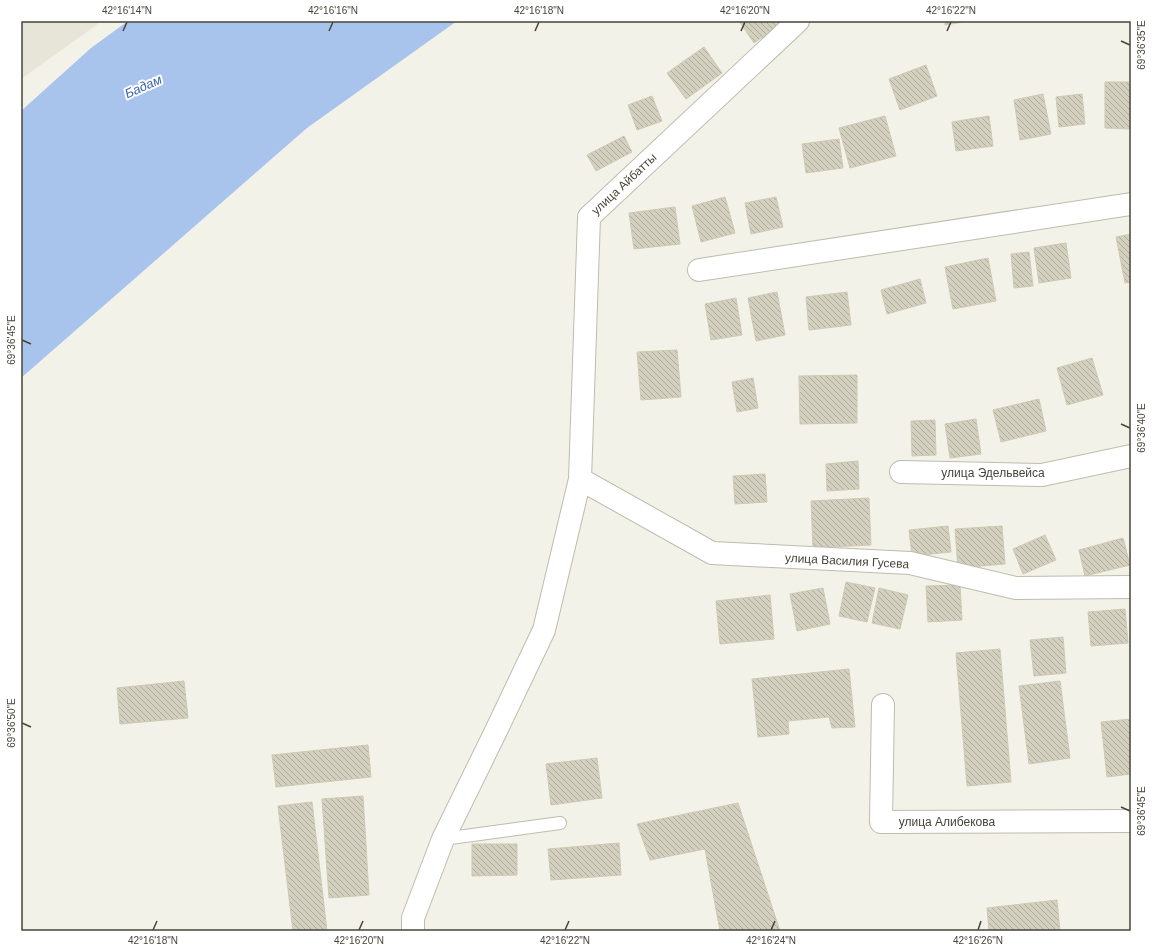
<svg xmlns="http://www.w3.org/2000/svg" width="1152" height="952" font-family="Helvetica,sans-serif">
<style>
.residential{fill:#e7e5d7}
.water{fill:#a9c4ec}
.building{fill:url(#building-back-hatch);stroke:#cfc9b3}
.lines{fill:none;stroke-linecap:round;stroke-linejoin:round}
.lane-casing{stroke:#bebcac;stroke-width:14}
.street-casing{stroke:#bebcac;stroke-width:24}
.lane{stroke:#fff;stroke-width:12}
.street{stroke:#fff;stroke-width:22}
.ticks{fill:none;stroke:#474438;stroke-width:1.5}
.labels{text-anchor:middle;stroke-width:4;stroke-linejoin:round;paint-order:stroke}
.street-label{font-size:12px;fill:#474438;stroke:#fff}
.water-label{font-size:13px;font-style:italic;fill:#3764ac;stroke:#fff}
.neatline{fill:none;stroke:#474438;stroke-width:1.5}
.ticks-label{font-size:10px;text-anchor:middle;fill:#474438}
</style>
<defs>
<pattern id="building-back-hatch" width="6" height="6" patternUnits="userSpaceOnUse"><rect width="6" height="6" fill="#d4d0bf"/><path d="M-1 5l2 2M0 0l6 6M5-1l2 2" fill="none" stroke="#aeaa9c"/></pattern>
</defs>
<rect width="100%" height="100%" fill="#f3f2e9"/>
<!-- residential -->
<path class="residential" d="M21 21H102L21 79Z"/>
<!-- water -->
<path class="water" d="M128 21H457L307 128 21 378V111L91 48Z"/>
<!-- building -->
<path class="building" d="M739 21H786L754 43Z
M945 21H969L945 25Z
M704 47 722 73 686 99 667 73Z
M926 65 937 96 900 110 889 79Z
M1105 82H1131V129L1105 128Z
M1043 94 1051 134 1020 140 1014 100Z
M1082 94 1085 124 1059 127 1056 97Z
M652 96 662 121 637 130 628 105Z
M885 116 896 156 850 168 839 128Z
M989 116 993 146 956 151 952 122Z
M624 136 632 152 596 171 587 155Z
M839 139 843 168 806 173 802 144Z
M725 197 735 233 701 242 692 206Z
M776 197 783 227 751 234 745 203Z
M675 207 680 244 634 249 629 213Z
M1131 234V282L1125 283 1116 237Z
M1066 243 1071 278 1039 283 1034 248Z
M1029 252 1033 286 1014 288 1011 254Z
M988 258 996 301 953 309 945 267Z
M920 279 926 303 887 314 881 290Z
M777 292 785 335 756 341 748 298Z
M847 292 851 325 809 330 806 297Z
M736 298 742 335 711 340 705 304Z
M677 350 681 397 641 400 637 352Z
M1092 358 1103 395 1067 405 1057 368Z
M857 375V423L800 424 799 376Z
M753 378 758 408 737 412 732 382Z
M1039 399 1046 431 1001 442 993 410Z
M976 419 981 454 950 458 945 424Z
M935 420 936 455 912 456 911 421Z
M858 461 859 489 827 491 826 464Z
M765 474 767 502 735 504 733 476Z
M869 498 871 545 813 548 811 501Z
M948 526 951 552 912 556 909 530Z
M1002 526 1005 564 958 568 955 529Z
M1045 535 1056 560 1023 574 1013 549Z
M1123 538 1130 565 1085 576 1079 550Z
M846 582 875 588 867 622 839 616Z
M960 585 962 620 928 622 926 586Z
M823 588 830 624 797 631 790 594Z
M879 588 908 595 900 629 872 623Z
M770 595 774 639 720 644 716 601Z
M1125 609 1128 643 1091 646 1088 612Z
M1063 637 1066 673 1034 676 1030 640Z
M1000 649 1011 782 967 786 956 653Z
M849 669 855 727 832 728 829 717 788 721 789 734 758 737 752 679Z
M184 681 188 718 120 724 117 688Z
M1060 681 1070 758 1029 764 1019 686Z
M1131 719V774L1107 777 1101 722Z
M368 745 371 777 276 787 272 755Z
M597 758 602 798 551 805 546 764Z
M363 796 369 895 329 898 322 799Z
M312 802 327 931H293L278 806Z
M738 803 780 931H720L705 849 650 860 637 824Z
M619 843 621 875 551 880 548 849Z
M472 844H517V875L472 876Z
M1057 900 1060 931H989L987 908Z"/>
<g class="lines">
<defs>
<path id="lane" d="M443 839 560 823"/>
<path id="street" d="M699 270 1131 204
M901 472 1042 475 1131 456
M580 479 712 553 910 563 1016 588 1131 587
M883 705 881 822 1131 821
M413 931V918L443 839 495 733 544 630 580 479 589 217 798 21"/>
</defs>
<!-- lane casing -->
<use href="#lane" class="lane-casing"/>
<!-- street casing -->
<use href="#street" class="street-casing"/>
<!-- lane -->
<use href="#lane" class="lane"/>
<!-- street -->
<use href="#street" class="street"/>
</g>
<!-- ticks -->
<path class="ticks" d="M123 31 127 22M329 31 333 22M535 31 539 22M741 31 745 22M947 31 951 22M1121 41 1130 45M22 340 31 344M1121 424 1130 428M22 723 31 727M1121 807 1130 811M153 930 157 921M359 930 363 921M565 930 569 921M771 930 775 921M978 930 981 921"/>
<g class="labels">
<!-- street labels -->
<g class="street-label">
<text transform="translate(624 184) rotate(-43)" y="4">улица Айбатты</text>
<text x="993" y="477">улица Эдельвейса</text>
<text transform="translate(847 561) rotate(3)" y="4">улица Василия Гусева</text>
<text x="947" y="826">улица Алибекова</text>
</g>
<!-- water labels -->
<g class="water-label">
<text transform="translate(143 86) rotate(-24)" y="5">Бадам</text>
</g>
</g>
<!-- border -->
<rect width="1152" height="952" fill="none" stroke="#ffffff" stroke-width="44"/>
<rect x="22" y="22" width="1108" height="908" class="neatline"/>
<g class="ticks-label">
<text x="127" y="14">42°16'14"N</text>
<text x="333" y="14">42°16'16"N</text>
<text x="539" y="14">42°16'18"N</text>
<text x="745" y="14">42°16'20"N</text>
<text x="951" y="14">42°16'22"N</text>
<text transform="translate(1141 45) rotate(-90)" y="4">69°36'35"E</text>
<text transform="translate(11 340) rotate(-90)" y="4">69°36'45"E</text>
<text transform="translate(1141 428) rotate(-90)" y="4">69°36'40"E</text>
<text transform="translate(11 723) rotate(-90)" y="4">69°36'50"E</text>
<text transform="translate(1141 811) rotate(-90)" y="4">69°36'45"E</text>
<text x="153" y="944">42°16'18"N</text>
<text x="359" y="944">42°16'20"N</text>
<text x="565" y="944">42°16'22"N</text>
<text x="771" y="944">42°16'24"N</text>
<text x="978" y="944">42°16'26"N</text>
</g>
</svg>
